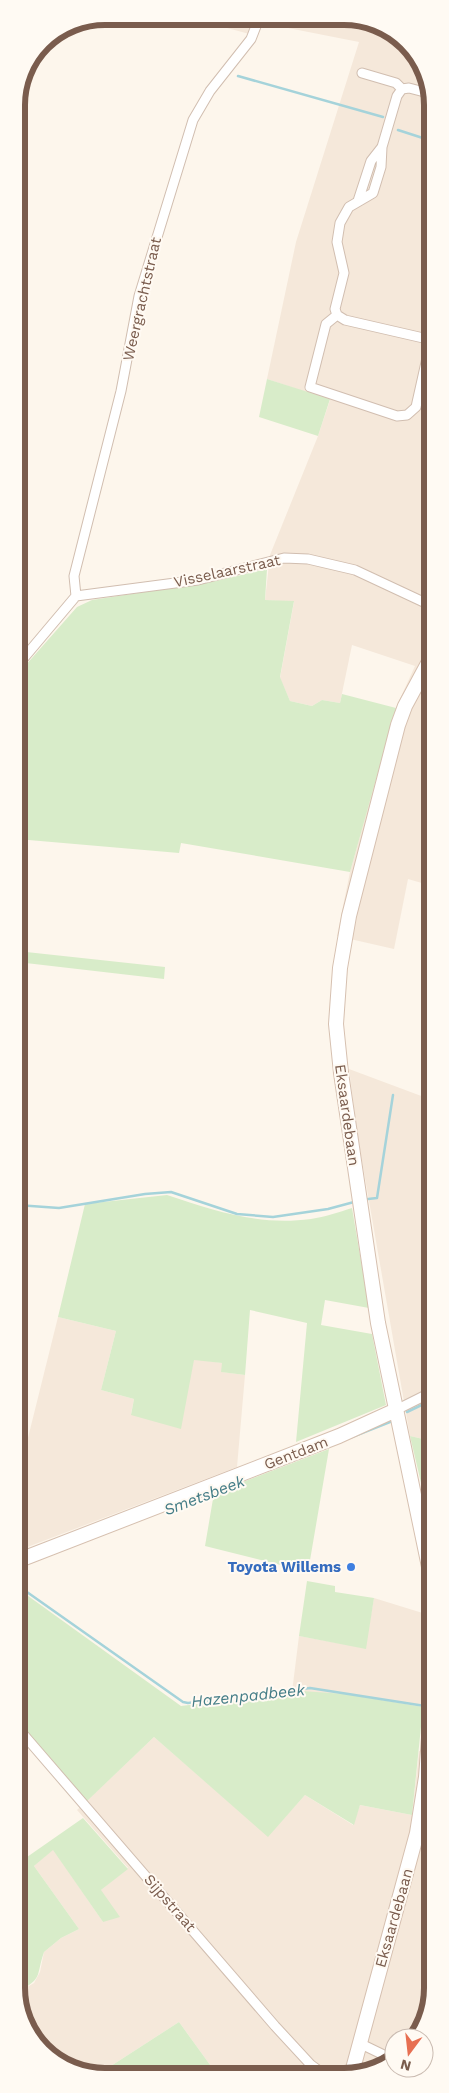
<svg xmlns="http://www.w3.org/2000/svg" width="449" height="2093" font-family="'Work Sans',sans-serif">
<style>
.residential{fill:#f5e8da}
.green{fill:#d8ecc9}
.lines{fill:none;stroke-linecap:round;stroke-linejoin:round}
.stream{stroke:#a5d3da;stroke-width:2.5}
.street-casing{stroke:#d1beb0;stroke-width:11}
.secondary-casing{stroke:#d6c0b0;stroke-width:16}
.street{stroke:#fff;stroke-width:9}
.secondary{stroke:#fff;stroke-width:14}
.shop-dot{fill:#3f7fe0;stroke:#fffaf3;stroke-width:2}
.labels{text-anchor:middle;stroke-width:4;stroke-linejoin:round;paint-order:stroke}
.street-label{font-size:15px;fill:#7a5c4d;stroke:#fffaf3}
.shop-label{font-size:15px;font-weight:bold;fill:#366cbe;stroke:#fffaf3;text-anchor:end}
.water-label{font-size:16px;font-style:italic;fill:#437c86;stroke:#fffaf3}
.rim{fill:none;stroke:#7a5c4d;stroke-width:6}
</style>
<rect width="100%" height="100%" fill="#fdf6ec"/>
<!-- residential -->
<path class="residential" d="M367 19 411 47 432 94V886L408 879 394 949 337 936 350 872 394 712 415 666 352 645 340 703 322 700 312 706 290 701 280 678 294 602 265 600 270 555 318 436 330 400 267 379 296 242 359 42 283 27V20Z
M263 20 257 36 201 21Z
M349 1069 432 1100V1441L410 1436 358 1138Z
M58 1317 116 1331 101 1390 134 1399 131 1414 194 1359 222 1363V1372L245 1375 237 1467 17 1551V1482Z
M374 1598 429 1615 423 1707 346 1694 292 1692 299 1636 365 1648Z
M154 1737 268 1836 305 1795 353 1825 360 1805 412 1815 419 1751 433 1752V1994L414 2038H394V2056L355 2076 204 2075 213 2069 179 2022 97 2075H87L38 2047 17 1999V1993L34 1983 40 1972 44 1952 61 1938 79 1929 34 1866 53 1849 103 1922 101 1890 128 1868 77 1810Z"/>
<!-- green -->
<path class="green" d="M267 379 330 399 318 436 259 417Z
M267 569 265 600 294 601 280 677 290 701 312 706 322 700 340 703 342 694 396 708 350 872 181 843 179 853 17 839V675L77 607 92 600 216 581Z
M17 951 165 967 164 979 17 962Z
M167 1195C216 1211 258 1226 311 1219 325 1217 339 1212 352 1208L369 1308 325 1300 321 1325 372 1334 386 1405 296 1442 307 1323 250 1310 245 1375 221 1372 222 1363 194 1360 181 1429 131 1415 134 1399 101 1390 116 1331 58 1317 85 1204Z
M410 1436 432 1441V1506L426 1504Z
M329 1449 308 1572 205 1546 214 1493Z
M307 1581 335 1586V1592L374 1598 366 1649 299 1636Z
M17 1588 181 1706 301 1691 346 1694 423 1707 412 1815 360 1805 354 1825 305 1795 268 1837 154 1737 86 1802 17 1720Z
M83 1818 128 1869 101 1890 120 1917 103 1922 53 1850 34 1866 79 1929 61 1938 44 1952C35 1979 44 1976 17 1993V1864Z
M179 2022 213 2069 204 2075H97Z"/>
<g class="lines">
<!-- stream -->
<path class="stream" d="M238 76 383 117
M398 130 432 141
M368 1199 377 1198 393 1095
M17 1205 59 1208 145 1194 171 1192 237 1214 273 1217 328 1209 354 1202
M407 1412 432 1400
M352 1437 390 1422
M17 1585 183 1702 188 1703 310 1688 425 1706"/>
<defs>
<path id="street" d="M362 73 396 83 402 89 397 96 382 147 381 167 373 193 349 207 340 223 337 242 344 273 335 309 337 315 345 320 432 340
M402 89 409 88 432 94
M358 201 371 161 382 147
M337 315 326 324 310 387 397 416 407 415 416 407 431 340
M76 596 74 576 121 391 139 296 193 120 210 91 251 39 258 21
M17 666 76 596 198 580 284 558 308 559 355 570 432 606
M396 1410 432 1392
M17 1727 275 2026 311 2065 326 2076
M359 2043 390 2058"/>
<path id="secondary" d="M432 656 405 706 398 725 349 916 340 968 336 1024 341 1073 378 1323 432 1581
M17 1561 339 1436 396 1410
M351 2076 417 1833 426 1777 432 1699"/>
</defs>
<!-- street casing -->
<use href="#street" class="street-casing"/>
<!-- secondary casing -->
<use href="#secondary" class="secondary-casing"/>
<!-- street -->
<use href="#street" class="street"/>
<!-- secondary -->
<use href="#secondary" class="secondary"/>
</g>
<!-- markers -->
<circle class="shop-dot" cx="351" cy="1567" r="5"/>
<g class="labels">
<!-- street labels -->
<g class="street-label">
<text transform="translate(142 299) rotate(-77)" y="5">Weergrachtstraat</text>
<text transform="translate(227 571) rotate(-12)" y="5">Visselaarstraat</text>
<text transform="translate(347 1115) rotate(82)" y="5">Eksaardebaan</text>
<text transform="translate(296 1453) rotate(-21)" y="5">Gentdam</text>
<text transform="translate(170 1903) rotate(49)" y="5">Sijpstraat</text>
<text transform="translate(394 1918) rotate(-74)" y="5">Eksaardebaan</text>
</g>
<!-- shop labels -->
<g class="shop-label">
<text x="341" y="1572">Toyota Willems</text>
</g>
<!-- water labels -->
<g class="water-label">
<text transform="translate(204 1495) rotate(-21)" y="6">Smetsbeek</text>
<text transform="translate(248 1695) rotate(-6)" y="6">Hazenpadbeek</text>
</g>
</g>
<!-- crop -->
<path d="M0 0H449V2093H0ZM105 25H344A80 80 0 0 1 424 105V1988A80 80 0 0 1 344 2068H105A80 80 0 0 1 25 1988V105A80 80 0 0 1 105 25Z" fill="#fffaf3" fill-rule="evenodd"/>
<path class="rim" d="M105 25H344A80 80 0 0 1 424 105V1988A80 80 0 0 1 344 2068H105A80 80 0 0 1 25 1988V105A80 80 0 0 1 105 25Z"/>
<!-- north arrow -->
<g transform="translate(409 2053) rotate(195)"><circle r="24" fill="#fffaf3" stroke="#cabbb1"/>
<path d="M0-4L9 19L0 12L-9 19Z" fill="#e76f51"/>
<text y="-8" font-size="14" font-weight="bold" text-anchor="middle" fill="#7a5c4d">N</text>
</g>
</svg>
